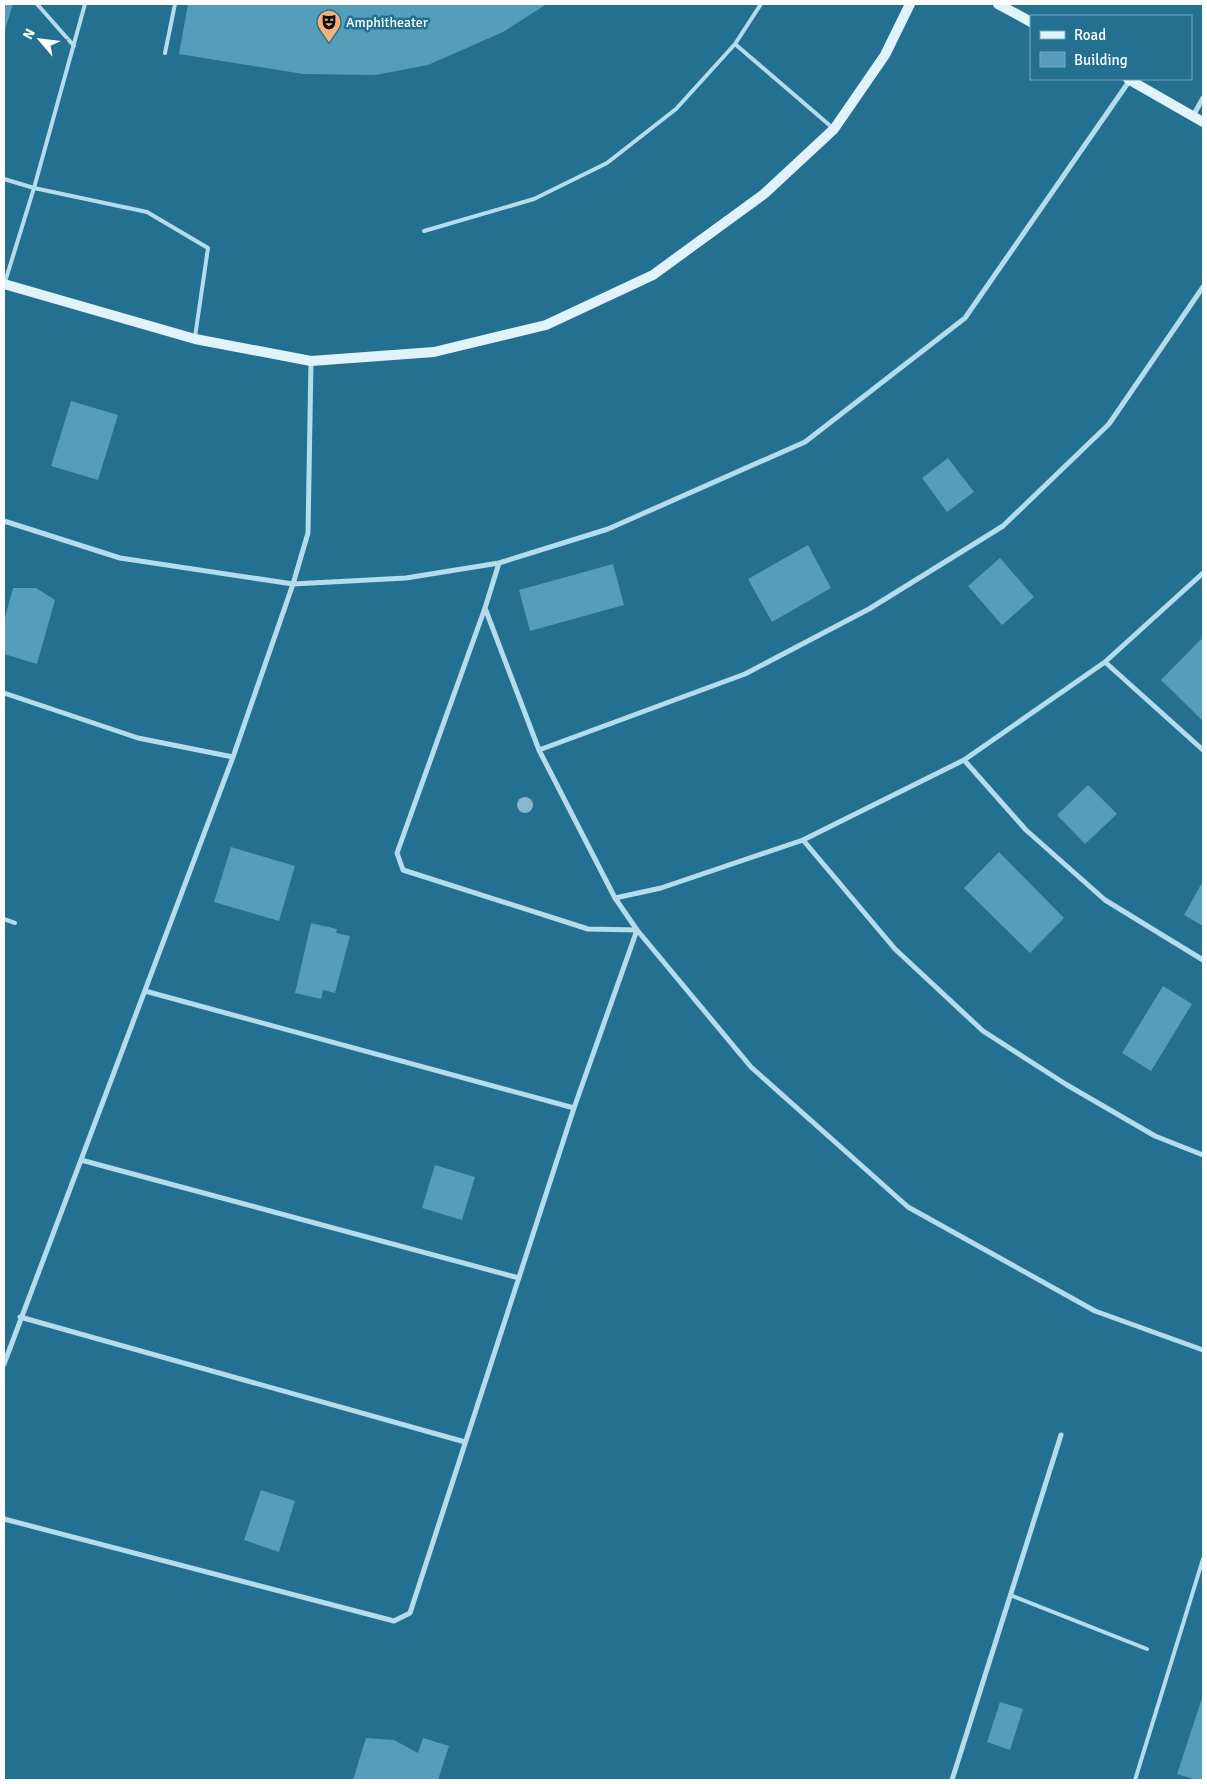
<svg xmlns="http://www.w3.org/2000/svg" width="1207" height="1784" font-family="Signika,sans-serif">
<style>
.building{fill:#549dbb}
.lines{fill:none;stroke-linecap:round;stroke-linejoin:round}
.lane{stroke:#b5dcec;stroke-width:4}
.street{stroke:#b5dcec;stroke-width:5}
.secondary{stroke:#e0f2fa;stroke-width:10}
.tree{fill:#88b6ca}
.labels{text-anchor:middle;stroke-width:5;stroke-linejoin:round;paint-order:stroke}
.poi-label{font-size:14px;fill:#fff;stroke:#237091;text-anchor:start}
</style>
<rect width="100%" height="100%" fill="#237091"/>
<!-- building -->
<path class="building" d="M4 4H13L4 33Z
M188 4H547L503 32 428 65 376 75 303 74 179 54Z
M71 401 118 415 98 480 51 466Z
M948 458 974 492 947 512 922 478Z
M808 545 831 588 772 622 748 579Z
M1000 558 1034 597 1002 625 968 586Z
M613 564 624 605 530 631 519 590Z
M13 588H36L55 600 37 664 4 654V621Z
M1201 639 1203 642V721L1161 680Z
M1088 785 1117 814 1085 844 1057 815Z
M231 847 295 866 279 921 214 902Z
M999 852 1064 918 1030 953 964 888Z
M1203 881V926L1184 915Z
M311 923 337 929 336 933 350 936 335 993 323 990 321 999 295 993Z
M1163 986 1192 1004 1151 1071 1122 1053Z
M435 1165 475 1177 462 1220 422 1208Z
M261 1490 295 1501 279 1552 244 1540Z
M1203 1695V1780H1197L1177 1774Z
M1000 1702 1023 1709 1010 1750 987 1742Z
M366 1738 394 1740 418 1753 423 1738 449 1746 438 1780 416 1779 415 1780H353Z"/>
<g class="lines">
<!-- lane -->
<path class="lane" d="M37 4 74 46
M735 44 834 129
M165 53 175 4
M4 179 34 188 147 212 208 248 195 337
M424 231 534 199 607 163 676 109 735 44 761 4
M5 282 34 188 85 4
M4 919 15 923
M1010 1595 1147 1649
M1135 1780 1203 1559"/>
<!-- street -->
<path class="street" d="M1193 116 1203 98
M4 521 120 558 293 584 406 578 499 563 608 529 805 442 965 318 1130 80
M499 563 485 608 539 750 615 898 637 930 751 1067 908 1207 1095 1311 1203 1350
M1105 662 1203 750
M4 693 138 738 233 757
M539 750 745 674 869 609 1003 526 1109 424 1203 287
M964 760 1026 830 1105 900 1203 960
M803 840 895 949 983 1031 1067 1085 1155 1136 1203 1155
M615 898 661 888 803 840 964 760 1105 662 1203 573
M145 991 574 1108
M81 1160 519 1278
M20 1317 465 1442
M4 1364 233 757 293 584 308 533 311 361
M4 1519 394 1621 410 1613 574 1108 637 930 588 929 403 870 397 853 485 608
M952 1780 1061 1435"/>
<!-- secondary -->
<path class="secondary" d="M998 4 1031 22
M1128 79 1203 122
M4 284 195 339 311 361 434 352 546 325 653 275 764 194 834 129 885 55 910 4"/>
</g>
<!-- trees -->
<circle class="tree" cx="525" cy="805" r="8"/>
<!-- icons -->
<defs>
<symbol id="theatre-pin" viewBox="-11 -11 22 30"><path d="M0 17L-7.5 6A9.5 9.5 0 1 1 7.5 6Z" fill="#f7b178" stroke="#237091"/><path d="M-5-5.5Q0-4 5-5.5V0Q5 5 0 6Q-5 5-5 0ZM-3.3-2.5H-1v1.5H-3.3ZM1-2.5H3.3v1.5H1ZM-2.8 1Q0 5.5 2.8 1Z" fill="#111"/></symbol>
</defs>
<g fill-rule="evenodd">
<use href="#theatre-pin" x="315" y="8" width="28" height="38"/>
</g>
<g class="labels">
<!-- poi labels -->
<g class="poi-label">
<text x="346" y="27">Amphitheater</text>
</g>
</g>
<!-- border -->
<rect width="1207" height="1784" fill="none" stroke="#ffffff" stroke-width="10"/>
<!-- legend -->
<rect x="1030" y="15" width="162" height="65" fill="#237091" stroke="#7ba9bd"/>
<rect x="1040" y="31" width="25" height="8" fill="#e0f2fa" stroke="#7ba9bd"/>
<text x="1074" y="40" font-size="15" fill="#ffffff">Road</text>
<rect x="1040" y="52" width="25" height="15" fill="#549dbb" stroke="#7ba9bd"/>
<text x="1074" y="65" font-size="15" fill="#ffffff">Building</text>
<!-- north arrow -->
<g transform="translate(40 40) rotate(298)" stroke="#237091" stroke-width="4" paint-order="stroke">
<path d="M0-4L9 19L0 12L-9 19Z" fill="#ffffff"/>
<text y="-8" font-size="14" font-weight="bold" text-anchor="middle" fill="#ffffff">N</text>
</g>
</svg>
